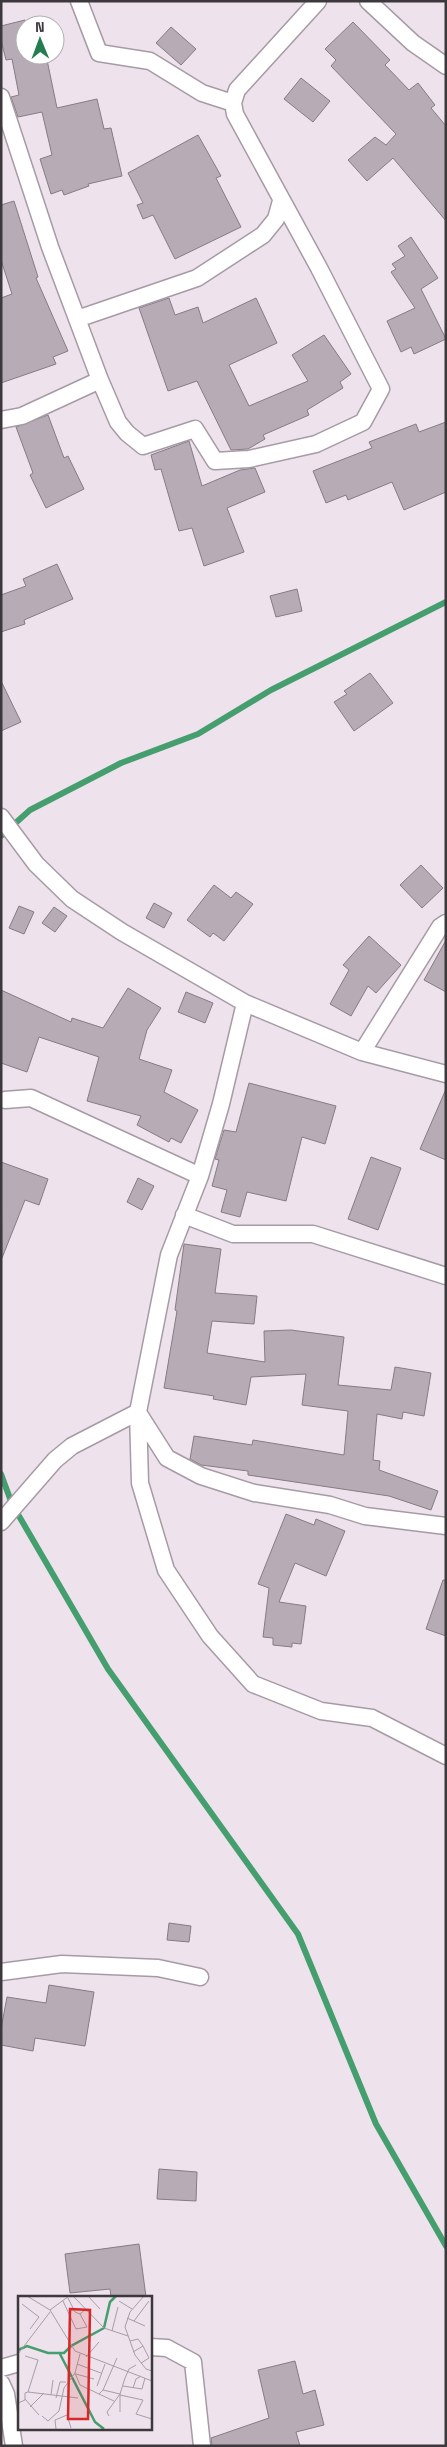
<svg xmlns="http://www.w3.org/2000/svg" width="447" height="2447" font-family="'Space Grotesk',sans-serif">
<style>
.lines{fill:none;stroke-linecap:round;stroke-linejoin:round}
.stream{stroke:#449e6d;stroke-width:6}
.building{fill:#b7acb6;stroke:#867c85}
.street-casing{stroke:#a69ba5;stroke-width:19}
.street{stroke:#fff;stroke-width:16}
.inset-river{fill:none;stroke:#449e6d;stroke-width:2.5}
.inset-road{fill:none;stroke:#a79ea6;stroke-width:1}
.view{fill:#d62828;fill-opacity:0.15;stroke:#d62828;stroke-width:2.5}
.inset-edge{fill:none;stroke:#3c383c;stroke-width:2.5}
</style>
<rect width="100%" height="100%" fill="#eee2ed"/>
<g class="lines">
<!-- stream -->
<path class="stream" d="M1 836 30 810 121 763 198 734 271 690 446 602
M1 1474 12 1504 108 1669 298 1934 376 2124 446 2246"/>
</g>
<!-- building -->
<path class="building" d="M25 20V55H46L57 108 97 99 104 129 111 128 122 176 88 184 89 186 64 195 62 190 51 194 40 159 52 155 42 112 18 117 11 97 19 95 12 59 6 60 1 40V26Z
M353 22 390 60 385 65 409 90 418 83 435 105 431 108 446 126V221L393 158 367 181 348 160 375 137 386 145 396 134 331 66 336 60 325 49Z
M171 27 196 49 181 65 156 43Z
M301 78 330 101 313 122 284 99Z
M198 135 221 176 216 178 241 227 175 259 153 215 143 219 137 205 143 203 128 173Z
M14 201 38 277 36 278 68 351 53 357 56 364 1 383V298L12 294 1 260V205Z
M411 237 438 278 421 289 446 339 414 354 411 347 401 352 387 321 415 308 391 272 396 269 392 264 405 256 398 246Z
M169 298 175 315 198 307 203 323 256 298 277 343 229 365 249 406 308 381 292 355 324 335 351 374 340 382 343 388 307 410 309 415 263 435 265 439 248 449 231 450 197 381 168 391 139 308Z
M48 415 64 458 68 456 84 489 46 508 30 475 33 473 16 427Z
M446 422V492L404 510 392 482 348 500 346 495 326 503 313 471 372 448 369 442 416 424 419 432Z
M189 441 202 486 240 470 255 468 265 492 227 508 244 552 204 566 192 528 179 531 161 469 155 470 151 455Z
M57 564 73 599 24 620 25 624 1 632V595L26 586 23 579Z
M297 589 302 611 276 617 270 596Z
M370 673 393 703 354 731 334 702 347 694 344 691Z
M1 681 21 722 1 731Z
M421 865 443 888 422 908 400 885Z
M214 885 231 898 236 892 253 904 224 941 213 933 210 937 187 920Z
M154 903 172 913 164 928 146 918Z
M19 906 34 912 24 934 9 928Z
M54 907 67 916 55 932 42 923Z
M369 936 401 965 376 993 368 986 351 1016 330 1004 349 970 343 965Z
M446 940V992L424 980Z
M128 988 161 1008 147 1030 139 1059 172 1070 164 1092 198 1110 181 1143 171 1138 169 1142 137 1125 141 1116 87 1101 99 1057 39 1037 27 1072 1 1063V990L71 1022 72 1018 103 1028Z
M186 992 213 1003 205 1023 178 1012Z
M249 1083 336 1106 325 1144 302 1137 286 1201 247 1192 240 1217 221 1212 227 1190 212 1186 219 1160 215 1159 224 1130 236 1132Z
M446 1089V1160L420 1149Z
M371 1157 401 1168 378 1230 348 1219Z
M1 1162 48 1179 39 1205 25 1200 2 1258Z
M138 1178 154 1186 142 1210 127 1202Z
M184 1244 221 1249 215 1293 257 1296 254 1324 212 1321 207 1353 265 1362 264 1331 291 1330 344 1337 338 1385 391 1390 395 1367 431 1373 424 1416 403 1412 402 1419 377 1414 373 1460 380 1461 379 1470 438 1491 431 1510 389 1496 248 1475V1471L201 1465 190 1459 194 1436 252 1445 253 1440 344 1455 348 1411 302 1405 306 1374 251 1377 246 1405 213 1399 214 1396 164 1388 177 1311 175 1310Z
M286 1514 314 1525 316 1519 345 1531 326 1576 295 1563 279 1602 306 1606 301 1644 292 1643V1647L273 1645V1638L263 1637 269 1588 258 1584Z
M443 1580H446V1636L426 1629Z
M169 1923 191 1926 189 1942 167 1940Z
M49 1985 94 1992 85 2046 35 2038 33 2051 1 2045V2029L7 1997 46 2003Z
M159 2169 197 2172 196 2201 157 2199Z
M139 2244 146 2297H111L110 2289 70 2293 65 2254Z
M295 2361 303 2394 315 2390 324 2425 296 2432 300 2446H212L211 2438 269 2418 258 2370Z"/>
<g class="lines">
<defs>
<path id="street" d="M79 1 99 53 150 61 202 93 233 103
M368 1 413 43 446 66
M1 97 50 247 100 380 118 422 127 433 143 446 195 429 215 461 249 459 316 444 363 422 381 389 319 268 235 114 233 103 237 90 318 1
M77 319 197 278 263 235 276 219 281 201
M1 420 22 416 100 380
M1 817 36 864 72 899 122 932 245 1003 362 1052 446 1074
M362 1052 440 927 446 923
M5 1100 31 1098 200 1176
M184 1215 233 1234H313L446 1276
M138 1412 140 1483 166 1570 210 1636 253 1684 321 1711 372 1718 446 1756
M139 1414 167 1458 201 1476 254 1493 330 1505 365 1516 446 1526
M1 1522 55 1460 72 1446 138 1412 169 1255 200 1176 221 1104 245 1003
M1 1972 62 1964 158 1968 200 1977
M150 2347 167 2348 193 2362 202 2446
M1 2368 19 2363
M1 2383 6 2394 14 2446"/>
</defs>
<!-- street casing -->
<use href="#street" class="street-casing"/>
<!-- street -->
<use href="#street" class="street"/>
</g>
<!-- overview -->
<g transform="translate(18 2296)">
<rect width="134" height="134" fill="#eee2ed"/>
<path class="inset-river" d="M0 54 9 50 30 57H46L53 50 86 32 92 6 98 0M42 58 77 126 86 133"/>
<path class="inset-road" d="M9 0 32 14 57 55 134 85M55 0 86 32 110 40M70 0 82 13M126 0 112 16 107 31 117 59 128 73 134 75M50 2 57 16 62 18M45 5 58 33 69 31 62 18 68 13M101 5 114 13M4 8 21 21 12 33M32 14 51 0M109 22 127 30M116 25 131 5M94 35 100 11M112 45 120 43 125 50M115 56 125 50 131 62 123 67M0 58 32 16M7 60 20 64 10 96M68 61 81 46M59 68 83 77M57 77 62 89 81 98 85 94 102 98 89 116 91 120M58 78 76 83M79 90 87 68M105 90 124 93 127 82M115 92 118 83 123 80M85 94 99 62M81 98 96 105M33 99 35 84M102 99 125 104 118 118 134 123M38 102 42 86H48M7 103 21 119M0 107 7 104V97L10 96 60 102M12 111 26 97M102 116V98L107 82 111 73 118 69M24 120 30 125 41 115 46 92 57 77 62 58M38 133 37 124 49 119 53 132"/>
<path class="view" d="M52 13 72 14 70 123H50Z"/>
<rect width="134" height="134" class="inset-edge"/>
</g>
<!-- border -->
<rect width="447" height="2447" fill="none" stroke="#3c383c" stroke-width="5"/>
<!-- north arrow -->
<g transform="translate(40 40) rotate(359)"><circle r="24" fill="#ffffff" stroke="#b1afb1"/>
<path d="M0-4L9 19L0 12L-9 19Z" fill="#257c50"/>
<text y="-8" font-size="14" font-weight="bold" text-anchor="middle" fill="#3c383c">N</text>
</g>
</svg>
